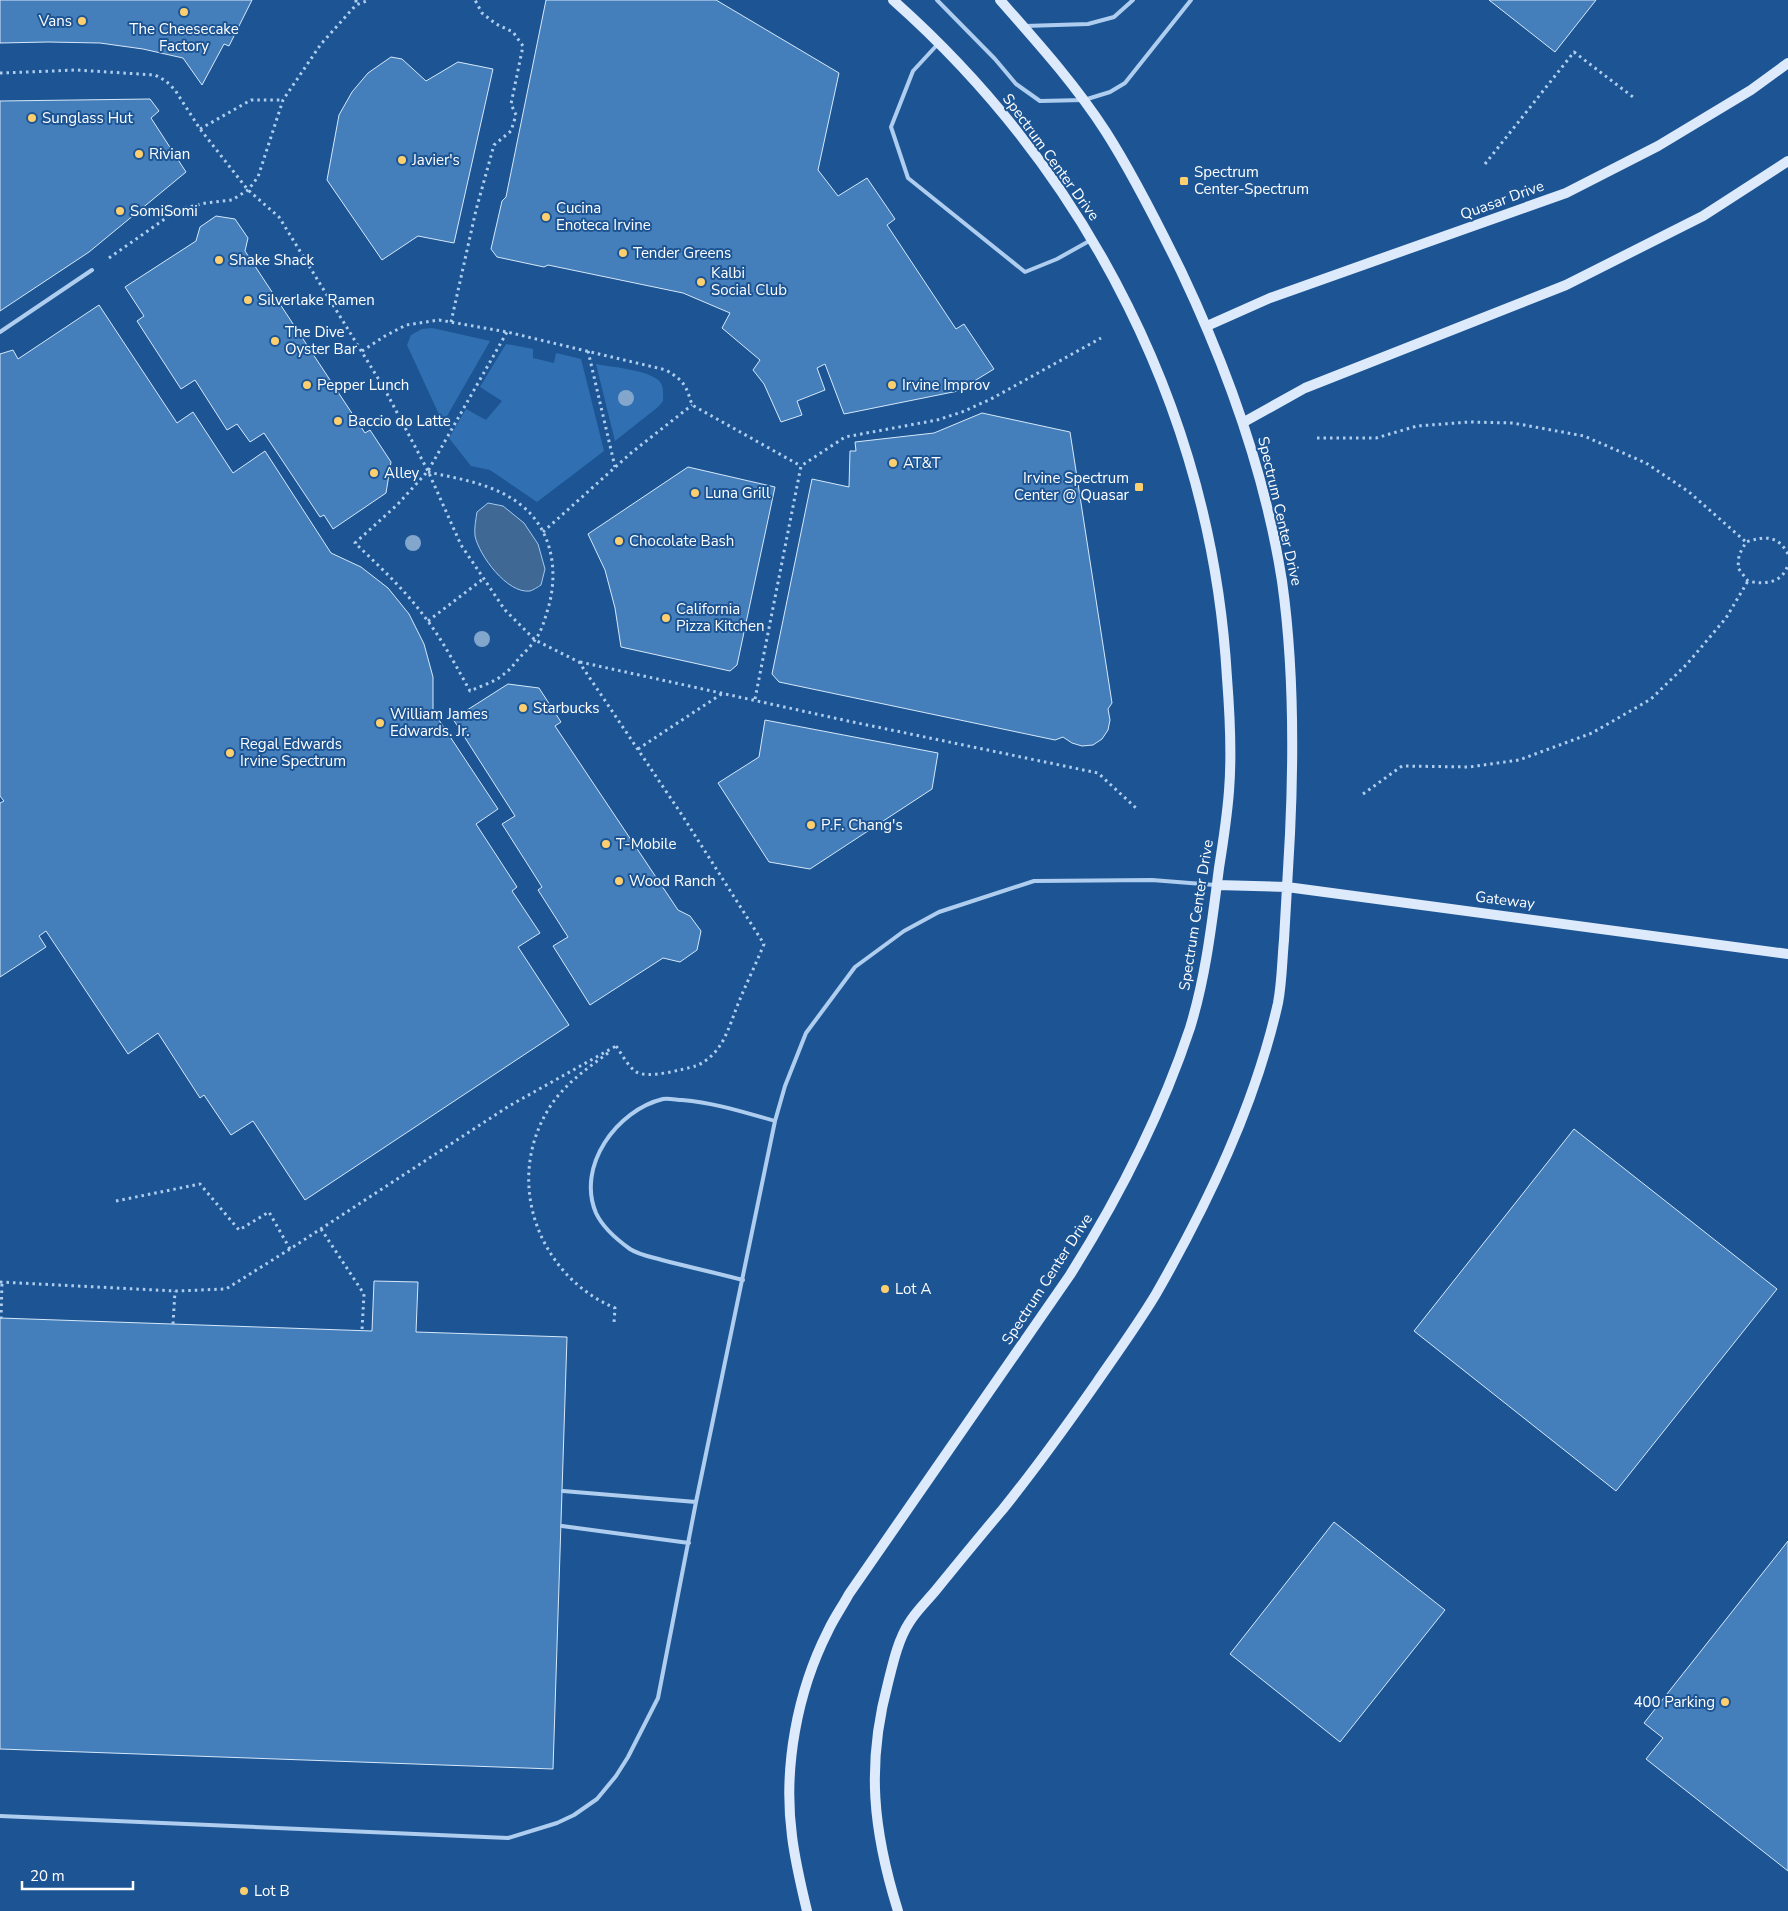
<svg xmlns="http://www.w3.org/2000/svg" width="1788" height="1911" font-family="'Nunito Sans',sans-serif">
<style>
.green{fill:#3070b2}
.water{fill:#3f6894;stroke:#a2c9f0}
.building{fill:#457fbb;stroke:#d5e8fa}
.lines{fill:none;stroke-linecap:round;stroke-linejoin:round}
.path{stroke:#afceef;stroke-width:3;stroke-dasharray:2.5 4;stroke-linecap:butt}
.lane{stroke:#afceef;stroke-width:4}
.secondary{stroke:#dceafb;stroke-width:10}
.tree{fill:#82a6cc}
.poi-dot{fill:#fecf6e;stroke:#1d5594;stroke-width:2}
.labels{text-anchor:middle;stroke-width:4;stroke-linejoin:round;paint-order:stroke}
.poi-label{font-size:15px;fill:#fff;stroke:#1d5594;text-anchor:start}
.street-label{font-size:15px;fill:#fff;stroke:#1d5594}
</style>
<rect width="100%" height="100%" fill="#1d5594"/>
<!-- green -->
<path class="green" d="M432 328 490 341 443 423 407 345 411 335 422 329Z
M506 344 533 349V358L554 363 556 353 581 359 604 451 537 502 490 470 471 466 449 438 466 409 486 420 502 401 480 387Z
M596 364C610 367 651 370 660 382 664 387 663 395 663 401L658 407 615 441Z"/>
<!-- water -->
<path class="water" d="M488 503 503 506 524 523 538 544 545 569 541 585C538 587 533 590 530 591 507 594 479 555 475 536 474 528 476 519 477 512Z"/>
<!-- building -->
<path class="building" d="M0 0H252L229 46 224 44 202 85 183 58 143 49 100 43 48 42 0 43Z
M546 0H716L839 73 818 170 838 196 867 178 895 219 887 225 956 329 964 324 994 369 958 391 844 414 825 364 817 368 825 390 797 401 802 415 781 422 764 384 753 370 760 360 722 328 730 313 683 293 548 265 544 267 497 257 491 249 502 201 506 197Z
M1489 0H1596L1555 52Z
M391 57 402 59 426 81 458 62 493 69 454 243 418 236 382 260 327 180 339 115 352 92 368 73Z
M150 99 159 111 151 118 186 172 89 252 0 311V101Z
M216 216 235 219 248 238 245 251 365 433 370 430 391 462 386 493 333 529 324 515 320 517 264 433 250 442 237 424 227 430 195 380 181 389 137 321 144 316 125 287 196 241 200 227Z
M99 305 177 423 193 412 233 473 265 451 331 553 361 567 388 588 409 614 424 644 433 677V711L498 809 476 824 517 887 512 891 540 933 518 947 569 1025 305 1200 253 1121 231 1135 204 1095 200 1098 158 1033 128 1054 46 931 39 936 46 947 0 977V803L4 801 0 796V354L13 350 18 359Z
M982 413 1070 432 1112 703 1108 709 1110 720 1108 730 1102 739 1093 745 1082 746 1072 743 1063 737 1055 740 779 682 772 674 812 479 849 487 850 451H856L855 442 934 433Z
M688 467 775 487 737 665 730 671 621 647 615 608 605 570 588 534Z
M508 684 539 688 561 722 555 726 678 910 690 916 701 931 697 950 680 962 663 958 590 1005 553 946 568 937 538 890 542 887 502 824 515 816 453 719Z
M765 720 938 753 932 789 810 869 769 862 718 783 759 757Z
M1574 1129 1777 1289 1616 1491 1414 1331Z
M374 1281 418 1282 416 1332 567 1337 553 1769 0 1749V1318L372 1331Z
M1334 1522 1445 1610 1340 1742 1230 1654Z
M1788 1541V1871L1646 1759 1663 1738 1644 1723Z"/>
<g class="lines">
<!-- path -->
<path class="path" d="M356 0V5L369 0
M0 73 77 70 155 75 166 81 175 90 200 129 248 190 279 217 384 388 428 471 461 545 505 610 535 640 579 662 682 815 764 944C756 964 746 984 738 1004 728 1029 723 1054 696 1066 683 1069 646 1080 635 1071 627 1065 622 1054 616 1046
M200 129 251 100H283
M1485 164 1574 52 1633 97
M109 258 179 209 206 203 232 200 248 190 258 177 283 100 321 44 356 5
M451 322 476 210 494 145 511 131 516 115 511 104 523 46 513 32 496 24 482 13 475 0
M362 351 385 336 406 325 439 320 507 332 666 370C684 381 686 385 692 405L801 466
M588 351 615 467
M1317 438H1376L1417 426 1469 422 1513 423 1584 436 1646 463 1689 492 1746 542
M428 472C460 479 495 484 521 505 554 531 559 575 547 612 544 622 541 632 535 640 531 646 525 652 520 657 515 663 510 670 504 674 495 682 481 686 470 691 456 666 442 639 424 616 404 589 379 566 355 543L397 505 428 471 507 332
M543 532 631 453 692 405
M1788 554C1778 535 1765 536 1746 542L1739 555 1738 568 1748 581C1765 585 1782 583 1788 565
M428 621 483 579
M580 662 848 721 1098 773 1136 808
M755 699 801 466 845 437 937 420 962 412 991 399 1101 338
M638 749 723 693
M1363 794 1402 766 1469 767 1519 760 1592 733 1651 699 1687 664 1726 618 1748 581
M608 1053C585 1070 562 1086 548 1110 504 1183 539 1276 615 1308L614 1323
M116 1201 200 1184 239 1230 269 1212 290 1249
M321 1229 364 1294 362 1330
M0 1282 175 1291 226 1289 290 1249 509 1106 616 1046
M1 1319 2 1282
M173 1324 175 1291"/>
<!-- lane -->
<path class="lane" d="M937 0 995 59 1016 84 1040 101 1084 100 1110 92 1125 83 1191 0
M1025 26 1088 24 1114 17 1133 0
M937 45 913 71 891 127 908 178 1025 272 1057 259 1091 240
M0 332 92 270
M743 1280C716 1273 689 1267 662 1260 652 1257 639 1255 630 1249 616 1239 603 1228 596 1213 576 1166 617 1110 663 1099 669 1098 677 1100 682 1100 716 1103 743 1112 775 1121
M563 1491 696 1502
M562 1526 689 1543
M0 1816 508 1838 557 1823 574 1815 597 1799 616 1776 628 1757 658 1698 696 1502 775 1121 785 1086 806 1033 855 967 904 931 939 912 1034 881 1152 880 1215 885"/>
<!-- secondary -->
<path class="secondary" d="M1207 326 1270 298 1566 193 1658 146 1751 90 1788 63
M1244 422 1305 388 1566 285 1703 216 1788 161
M1217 885 1287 887 1788 954
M807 1911C801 1886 795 1861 792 1836 783 1768 797 1692 828 1631 834 1618 842 1607 849 1594L1070 1275C1119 1197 1161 1115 1190 1028 1206 976 1212 922 1219 868 1223 843 1227 817 1229 791 1232 754 1230 716 1227 678 1212 416 1089 174 893 0
M898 1911C873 1831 866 1765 888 1683 893 1663 898 1640 909 1623 916 1611 927 1601 936 1590 958 1563 980 1536 1003 1509 1036 1468 1067 1425 1097 1382 1117 1353 1138 1324 1156 1294 1208 1203 1255 1105 1278 1003 1282 982 1282 961 1284 940 1286 905 1288 869 1290 834 1294 750 1294 666 1282 581 1265 473 1228 370 1181 271 1158 224 1134 176 1106 132 1075 84 1037 42 1000 0"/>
</g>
<!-- trees -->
<g class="tree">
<circle cx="626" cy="398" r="8"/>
<circle cx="413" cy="543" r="8"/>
<circle cx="482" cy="639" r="8"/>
</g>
<!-- markers -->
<g class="poi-dot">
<circle cx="184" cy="12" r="5"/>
<circle cx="82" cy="21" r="5"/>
<circle cx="32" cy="118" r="5"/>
<circle cx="139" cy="154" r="5"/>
<circle cx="402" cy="160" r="5"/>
<rect x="1179" y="176" width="10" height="10" rx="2.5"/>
<circle cx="120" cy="211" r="5"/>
<circle cx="546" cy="217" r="5"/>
<circle cx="623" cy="253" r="5"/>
<circle cx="219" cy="260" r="5"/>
<circle cx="701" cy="282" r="5"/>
<circle cx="248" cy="300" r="5"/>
<circle cx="275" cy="341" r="5"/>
<circle cx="307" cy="385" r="5"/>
<circle cx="892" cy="385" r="5"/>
<circle cx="338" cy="421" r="5"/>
<circle cx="893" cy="463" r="5"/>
<circle cx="374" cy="473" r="5"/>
<rect x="1134" y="482" width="10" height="10" rx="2.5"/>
<circle cx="695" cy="493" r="5"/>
<circle cx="619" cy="541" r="5"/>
<circle cx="666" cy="618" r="5"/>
<circle cx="523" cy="708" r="5"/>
<circle cx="380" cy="723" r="5"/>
<circle cx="230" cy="753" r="5"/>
<circle cx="811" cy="825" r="5"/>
<circle cx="606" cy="844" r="5"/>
<circle cx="619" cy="881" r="5"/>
<circle cx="885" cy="1289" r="5"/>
<circle cx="1725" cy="1702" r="5"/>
<circle cx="244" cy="1891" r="5"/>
</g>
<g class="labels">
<!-- poi labels -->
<g class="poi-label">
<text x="72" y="26" text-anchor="end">Vans</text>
<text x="184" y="34" text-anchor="middle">The Cheesecake<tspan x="184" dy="17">Factory</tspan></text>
<text x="42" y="123">Sunglass Hut</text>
<text x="149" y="159">Rivian</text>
<text x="412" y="165">Javier's</text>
<text x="1194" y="177">Spectrum<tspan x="1194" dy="17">Center-Spectrum</tspan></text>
<text x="556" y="213">Cucina<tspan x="556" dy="17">Enoteca Irvine</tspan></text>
<text x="130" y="216">SomiSomi</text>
<text x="633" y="258">Tender Greens</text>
<text x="229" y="265">Shake Shack</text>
<text x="711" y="278">Kalbi<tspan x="711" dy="17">Social Club</tspan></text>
<text x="258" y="305">Silverlake Ramen</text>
<text x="285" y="337">The Dive<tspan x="285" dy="17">Oyster Bar</tspan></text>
<text x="317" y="390">Pepper Lunch</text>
<text x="902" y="390">Irvine Improv</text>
<text x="348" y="426">Baccio do Latte</text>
<text x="903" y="468">AT&amp;T</text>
<text x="384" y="478">Alley</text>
<text x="1129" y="483" text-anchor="end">Irvine Spectrum<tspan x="1129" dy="17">Center @ Quasar</tspan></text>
<text x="705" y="498">Luna Grill</text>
<text x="629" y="546">Chocolate Bash</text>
<text x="676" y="614">California<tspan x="676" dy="17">Pizza Kitchen</tspan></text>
<text x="533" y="713">Starbucks</text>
<text x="390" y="719">William James<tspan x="390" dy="17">Edwards. Jr.</tspan></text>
<text x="240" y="749">Regal Edwards<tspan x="240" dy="17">Irvine Spectrum</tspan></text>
<text x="821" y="830">P.F. Chang's</text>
<text x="616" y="849">T-Mobile</text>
<text x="629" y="886">Wood Ranch</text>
<text x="895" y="1294">Lot A</text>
<text x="1715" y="1707" text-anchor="end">400 Parking</text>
<text x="254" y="1896">Lot B</text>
</g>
<!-- street labels -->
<g class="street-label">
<text transform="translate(1051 157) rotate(54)" y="5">Spectrum Center Drive</text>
<text transform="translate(1502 200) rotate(-20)" y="5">Quasar Drive</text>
<text transform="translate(1280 511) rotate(77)" y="5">Spectrum Center Drive</text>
<text transform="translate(1505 900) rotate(7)" y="5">Gateway</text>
<text transform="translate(1196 915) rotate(-81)" y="5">Spectrum Center Drive</text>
<text transform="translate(1047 1279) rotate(-57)" y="5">Spectrum Center Drive</text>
</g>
</g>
<!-- scale -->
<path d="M22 1881v8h111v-8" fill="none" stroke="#ffffff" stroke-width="2.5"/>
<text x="30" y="1881" font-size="15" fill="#ffffff" stroke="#1d5594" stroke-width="4" paint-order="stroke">20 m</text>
</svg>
